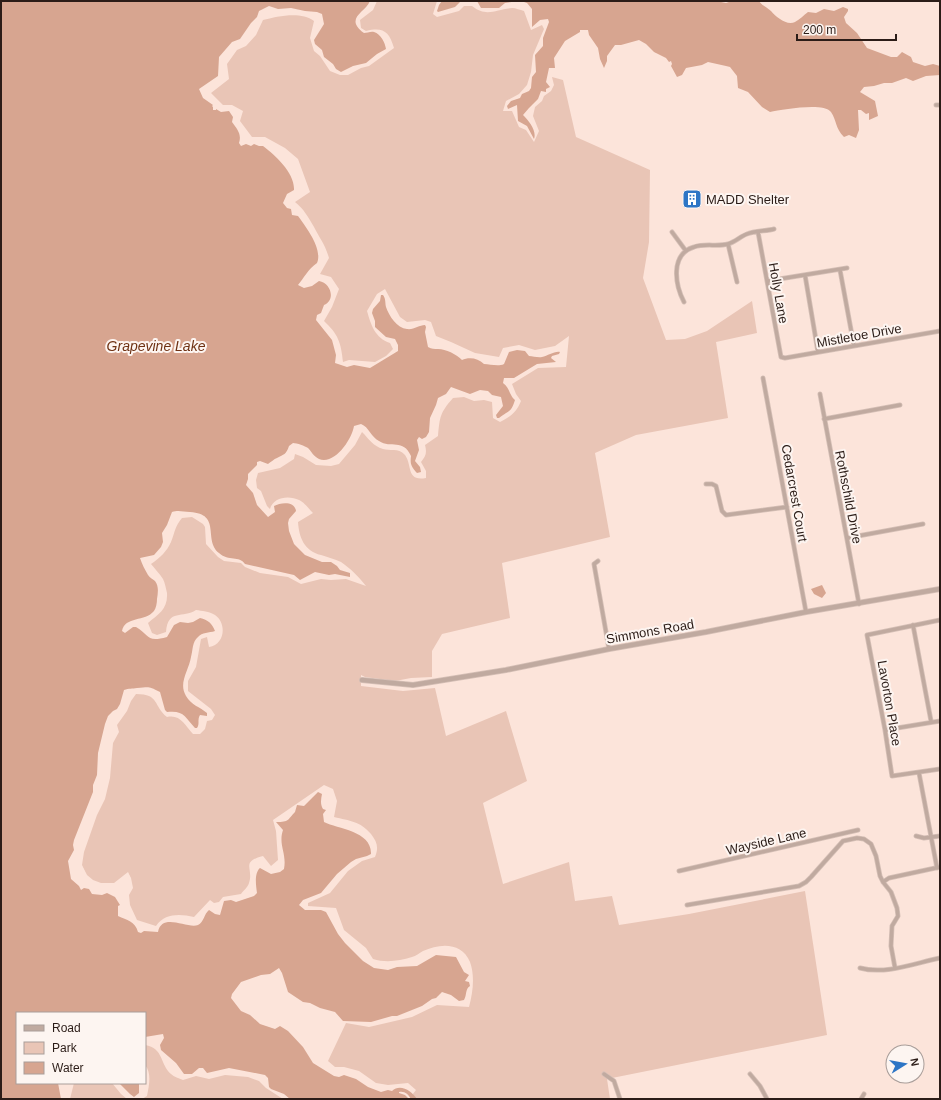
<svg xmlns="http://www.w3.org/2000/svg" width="941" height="1100" font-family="Helvetica,sans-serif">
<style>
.green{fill:#e9c5b6}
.water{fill:#d7a590}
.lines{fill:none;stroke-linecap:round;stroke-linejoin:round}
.minor-casing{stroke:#d6c0b7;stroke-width:5}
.tertiary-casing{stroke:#d6c0b7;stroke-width:6}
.minor{stroke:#c0aaa0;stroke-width:3.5}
.tertiary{stroke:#c0aaa0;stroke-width:4.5}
.labels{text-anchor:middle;stroke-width:4;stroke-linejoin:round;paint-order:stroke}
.poi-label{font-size:13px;fill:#2b1c17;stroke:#fdf5f1;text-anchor:start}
.street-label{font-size:13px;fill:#2b1c17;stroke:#fdf5f1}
.water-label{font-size:14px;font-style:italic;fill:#6f3214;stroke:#fdf5f1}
</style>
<rect width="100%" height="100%" fill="#fce4da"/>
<!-- green -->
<path class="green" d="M377 1H437L433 14 437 17 459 11 464 6H472C487 18 496 9 512 8 516 8 520 10 524 11L531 30 542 25 544 29 533 55 531 72 527 85 519 94 506 101 503 111H512L519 127 526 130 534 142 539 131 533 116 535 107 542 101 544 96 551 91 554 85 552 77 563 80 576 137 650 170 649 242 643 278 666 340 685 339 707 331 752 301 757 333 716 342 728 418 636 435 595 453 610 537 502 563 510 618 442 634 432 651V677L411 678 395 681 365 677 361 675V686L403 691 435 688 446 736 506 711 527 781 483 803 503 884 569 862 575 901 612 896 619 925 689 914 805 891 827 1035 607 1079 610 1099H409L416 1090 408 1083 388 1085 376 1083 359 1071 344 1067H335L328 1061 346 1023 369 1027 412 1017 437 1005 469 1007C473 992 475 976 470 962 462 942 440 943 423 951 419 953 416 956 412 957 399 961 386 963 373 959L366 948 344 930 336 908 308 906V903L330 893 348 871 362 861 375 857C379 847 377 842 371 834 360 821 350 821 334 817L337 801 333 789 324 785 273 820 276 831 278 860 271 866 263 856C240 862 254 868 249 883 248 887 243 891 241 894L223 897 219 902 214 903 210 900 194 917C180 914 165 913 156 926L137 920 130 905 129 895 133 888 131 878 128 872 114 883H101L93 880 87 875 82 865 84 852 97 815 105 799 110 778 113 743 119 732 117 725 127 711 131 701 136 694C160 694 153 706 167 717 180 714 185 725 193 734H200L205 729 207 721 212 720 215 715 211 709 188 691V681L196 667 201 639 207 637 209 647C225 645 227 623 215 615 209 611 202 611 196 610 183 619 168 608 166 632L157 635 152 633 148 623C159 614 168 609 167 593 166 589 165 583 163 579 159 573 155 569 151 564 160 558 167 551 171 542 175 532 175 526 182 518L192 517 203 524 205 527 206 544 218 557 224 561 241 563 245 567 260 573 288 577 301 584 321 579 331 580 346 579 366 586C360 578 350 568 341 562 335 559 327 557 321 555 304 551 299 537 298 522L313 513C309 509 304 502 299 500 289 495 273 497 270 509L267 506 261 491 257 488 256 480 258 473 280 468 294 459 295 454 303 457 316 465 331 466 339 464 355 445 362 432C369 439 373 446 383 449 389 451 399 448 404 454 413 463 405 482 426 478V471L421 462C426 456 427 453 425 445L438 436C440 416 440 413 453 398L464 397 474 401 484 400 492 402 493 418 500 422C511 416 516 413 521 401L516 394 512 384 538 368 566 367 569 336 555 346 535 350 519 345 503 348 499 357 475 353 451 342 436 336 431 322 425 320 407 322 400 317 385 289 377 294 367 311C371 325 375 338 390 343L393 349 386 356 375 362 349 360 343 362C341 342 338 334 324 321L332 307 339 289 331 277 320 274 329 258C325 244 320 239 314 227 308 217 304 209 295 202L310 192 298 159 285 148 265 137H252L240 121 243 111 232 105H223L211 93 229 79 227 64 237 50 246 46 256 35 263 20C278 16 301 11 314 21L310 38 314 51 320 56 330 71 340 75H348L361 68 369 66 394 48C389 31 383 27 366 31L361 28 360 20 373 10Z
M145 1045C164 1048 160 1065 171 1074 174 1077 179 1078 183 1080L196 1076 209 1079 225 1075 248 1077 259 1081 266 1088 283 1099H142L147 1096C149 1086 152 1073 145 1065Z
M74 1083H112L121 1094 127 1099H70Z"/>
<!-- water -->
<path class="water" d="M1 1H370C365 13 344 18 364 33 367 33 371 31 374 32 381 34 385 43 386 49L377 54 366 63 353 66 341 72 336 69 333 64 324 57 322 50 315 44 314 40 324 24 322 14 317 12 305 11 291 8 278 9 269 6 259 11 257 17 251 23 240 39 232 42 219 57 218 76 199 89 203 98 213 105 212 106 213 107V110H216V109L221 112 229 111 233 117 232 122C237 129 242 134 239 143L241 146 246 144 251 146 254 144 259 146H263C275 155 295 173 294 190L287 194 283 203 287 208 291 209 292 215 298 216C306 227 323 249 317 263 308 269 304 278 298 285L304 288 312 286 319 281C331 283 336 300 324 305L321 313 317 315 316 320 332 340 336 355 335 363 347 367 354 365 370 368 398 351V345L395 339 386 337 375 327V321L372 313 373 309 380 301 381 295H383C386 299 385 303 386 307 389 316 397 328 407 329 414 330 419 325 425 325L426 327 425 332 428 347C432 349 434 349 438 349 446 349 456 354 462 360 469 357 478 358 484 364 490 364 498 367 504 364L509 352 517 350 525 351 529 356C533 356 538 358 542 357 548 356 554 351 560 352L559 354 552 356 551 358 556 362 537 364 514 378H504L503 383C510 388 509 395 515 400 511 413 509 410 499 418H497L496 415 503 406 501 397 492 395 488 391 480 390 470 394 451 387 446 394 438 398 436 405 430 418 429 432 426 437 422 439 419 437 417 440 419 450 415 461 420 467 421 472 417 473C411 466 410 464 411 456 403 438 391 449 379 441 371 437 369 427 361 424L354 426C352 439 335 465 319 459 313 456 312 452 308 448 305 446 297 443 293 443L289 446C286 455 284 454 277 458 274 459 271 462 268 464L260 461 257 462V465L248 474V479L246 485 253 493 257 505 268 517 275 512 274 506C281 502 295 501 296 511L289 519 288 523 289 531 294 544 305 555 322 562H331L337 566 340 570 350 573V577L335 574 329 575 315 572 300 580 294 575 245 564C239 555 229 562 219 553 203 540 222 514 190 512 183 512 179 510 172 512L167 525 162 533 163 542 161 547 154 555 140 558C142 564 145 570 148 575 150 578 153 579 155 581 159 586 158 593 157 599 157 603 156 608 154 611 145 622 125 616 122 631L125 633 133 627H136C150 635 146 643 167 637L174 625 180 622 188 623 193 622 200 618C208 620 212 623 215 631 209 633 202 632 198 637 192 642 193 650 191 657 189 670 178 683 186 696 191 705 200 707 207 713V716L200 715C197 720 200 724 197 728H195C185 717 184 710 167 712L165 710 160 692C148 686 150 687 137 688 132 689 129 688 124 690L120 704 117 709 113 711 108 716 105 724 98 753 97 775 93 785V792L74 840 73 845 74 850 68 861 71 879 79 886 81 890 84 888 89 889 92 894 102 895 107 893 115 897 120 905 118 906V916C127 920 135 921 138 932L141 933 144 931 158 932C162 912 187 929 198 925 204 922 204 914 209 910L215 914 220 915 224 901 231 900 236 902 254 896 257 893C256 886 254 873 260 868L271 874 280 872 284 869C287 853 278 845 283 830L276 822C290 822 287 820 295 812L297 805 304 806 318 792 322 794C321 799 320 804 323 809L326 810 323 814 324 822C338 829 372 831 371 854L367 856 356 859 351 862 337 874 321 893 303 900 299 905 305 910H321L326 912 338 934 345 943 363 961 374 968 388 970 397 967 417 966 436 955 456 957 464 972 469 975 465 981 469 982 470 986C465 989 467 995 464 1000L459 1001 451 995 442 992 436 998 432 999 422 1006 397 1016H392L371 1022 343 1021 335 1012 320 1008 310 1003 303 1002 288 992 282 973 279 968 270 974 261 975 241 982 232 994 231 998 241 1011 250 1015 260 1024 275 1029 280 1026 288 1031 303 1047 313 1063 334 1076 339 1077 344 1075 356 1079 368 1087 381 1092 388 1090 392 1091C400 1083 412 1091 417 1099H411C408 1094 405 1091 399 1092V1093L405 1095 409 1099H290L284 1094 271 1089 269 1087 268 1078 265 1075 229 1068 207 1073 203 1068H199L192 1074H184L176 1063 161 1050 160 1045 164 1038 163 1034 145 1037V1013H17V1083H58L61 1099H1Z
M442 1H461L455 7 438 12 437 11 439 5Z
M477 1H519L505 3 499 8H481Z
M521 1H716L726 3 732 1H759C762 6 767 7 771 11 776 17 787 26 795 22 799 20 804 15 808 12L816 13 824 9 834 11 843 7 848 9V11L844 17 846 23 857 33 867 48 891 57H897L902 52 911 57 913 62 925 66 933 64 940 66V75L926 76 913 81 906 78 892 83H884L874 86 864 87 860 92 875 101 878 116 869 120V113L866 114 861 110H858L859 130 856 138 849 135 844 137C835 128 837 121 831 112 823 102 782 110 770 112L762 107 748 92 738 88 737 76 730 67 726 66 708 62 702 65 686 68 682 75 677 77 671 66 672 64 671 61 669 62 666 58 654 52 646 44 639 40 621 45H615L607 56V61L604 68 600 59 598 48 589 35 588 30H580V32L565 41 554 58 555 68H549L546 82 550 87 546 89V92L541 91 538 99 529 108 523 115C529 121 537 131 534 139L527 126 518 121 517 105 508 109 507 106 511 101 520 98 522 94 529 91 531 88 532 77 536 72 535 55 543 46V38L549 22 548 19 540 20 532 27V9L527 3Z
M822 585 826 593 822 598 814 594 811 589Z
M119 1083H139V1093L134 1097 130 1094Z"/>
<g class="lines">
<defs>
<path id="minor" d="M936 105H940
M672 232 686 251
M758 232 781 357 785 358 940 331
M728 244 737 282
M840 270 854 346
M805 275 818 352
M767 281 847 268
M684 302C675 285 670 254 694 247 705 243 717 247 728 244 735 242 741 236 747 234 754 231 767 231 774 229
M763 378 806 612
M820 394 859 604
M824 419 900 405
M706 484H712L716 486 722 511 726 515 787 507
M847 538 923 524
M598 561 594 564 609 649
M940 620 867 635 885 730 892 776 940 769
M913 625 931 721
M885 730 940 721
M919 773 937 868
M916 836 924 838 940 836
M679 871 858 830
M883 882 889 878 940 867
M687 905 799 886 806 882 811 877 843 841 857 838 864 839 871 844 876 856 880 876 883 882 891 892 897 908 898 916 892 926 891 946 895 968
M860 968C886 975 915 963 940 958
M604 1074 614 1081 620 1099
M750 1074 760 1086 767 1099
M861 1099 864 1094"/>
<path id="tertiary" d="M362 680 413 685 506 670 609 649 706 632 806 612 940 589"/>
</defs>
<!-- minor casing -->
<use href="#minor" class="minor-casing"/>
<!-- tertiary casing -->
<use href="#tertiary" class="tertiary-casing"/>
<!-- minor -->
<use href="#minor" class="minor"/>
<!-- tertiary -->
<use href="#tertiary" class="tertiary"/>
</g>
<!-- icons -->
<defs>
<symbol id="building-square" viewBox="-11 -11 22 22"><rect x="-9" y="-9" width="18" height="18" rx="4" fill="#2d75c5" stroke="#fdf5f1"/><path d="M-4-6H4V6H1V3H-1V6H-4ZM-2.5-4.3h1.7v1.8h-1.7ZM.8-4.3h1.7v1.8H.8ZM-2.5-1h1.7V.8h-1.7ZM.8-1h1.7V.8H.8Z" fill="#fff"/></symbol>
</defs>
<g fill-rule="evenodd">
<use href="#building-square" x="681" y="188" width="22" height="22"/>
</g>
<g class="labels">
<!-- poi labels -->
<g class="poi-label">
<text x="706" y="204">MADD Shelter</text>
</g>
<!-- street labels -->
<g class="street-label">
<text transform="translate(779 293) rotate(80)" y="5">Holly Lane</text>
<text transform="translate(859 335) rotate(-10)" y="5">Mistletoe Drive</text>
<text transform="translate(795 493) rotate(80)" y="5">Cedarcrest Court</text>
<text transform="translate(849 497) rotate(79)" y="5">Rothschild Drive</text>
<text transform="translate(650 631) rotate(-10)" y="5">Simmons Road</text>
<text transform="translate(890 703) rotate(80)" y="5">Lavorton Place</text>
<text transform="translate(766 841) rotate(-13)" y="5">Wayside Lane</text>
</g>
<!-- water labels -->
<g class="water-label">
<text x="156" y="351">Grapevine Lake</text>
</g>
</g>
<!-- border -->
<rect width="941" height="1100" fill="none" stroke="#2b1c17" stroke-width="4"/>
<!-- legend -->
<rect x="16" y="1012" width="130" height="72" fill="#fdf5f1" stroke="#a99e9a"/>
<rect x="24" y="1025" width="20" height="6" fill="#c0aaa0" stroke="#a99e9a"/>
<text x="52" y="1032" font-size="12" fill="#2b1c17">Road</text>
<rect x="24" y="1042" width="20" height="12" fill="#e9c5b6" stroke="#a99e9a"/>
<text x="52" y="1052" font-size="12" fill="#2b1c17">Park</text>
<rect x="24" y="1062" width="20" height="12" fill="#d7a590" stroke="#a99e9a"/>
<text x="52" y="1072" font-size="12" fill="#2b1c17">Water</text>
<!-- north arrow -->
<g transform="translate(905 1064) rotate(79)"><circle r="19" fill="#fdf5f1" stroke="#a99e9a"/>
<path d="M0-3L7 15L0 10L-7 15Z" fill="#2d75c5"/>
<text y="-6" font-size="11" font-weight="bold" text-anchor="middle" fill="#2b1c17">N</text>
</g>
<!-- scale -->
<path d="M797 34v6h99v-6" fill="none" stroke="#2b1c17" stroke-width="2"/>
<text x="803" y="34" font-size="12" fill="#2b1c17" stroke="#fdf5f1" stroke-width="3" paint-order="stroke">200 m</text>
</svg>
